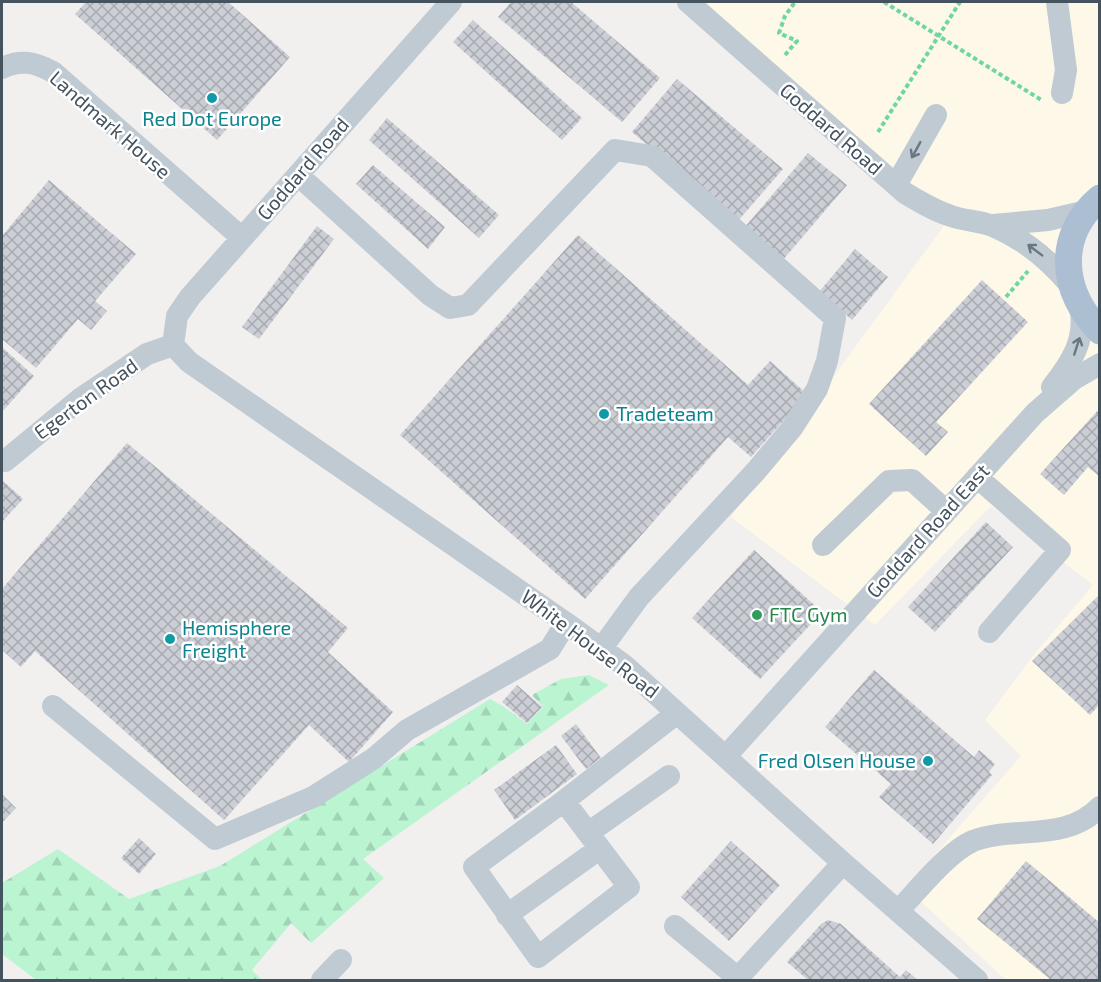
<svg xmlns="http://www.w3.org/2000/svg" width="1101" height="982" font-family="'Exo 2',sans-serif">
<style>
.commercial{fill:#fef8e8}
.forest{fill:url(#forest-firs)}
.building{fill:url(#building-cross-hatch)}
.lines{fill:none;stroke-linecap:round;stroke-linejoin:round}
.path{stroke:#6ed6a5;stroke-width:4;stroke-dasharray:4.5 3;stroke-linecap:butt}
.minor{stroke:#bfcad3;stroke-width:22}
.major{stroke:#acbed1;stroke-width:27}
.oneway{stroke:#6a7782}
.culture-dot{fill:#0f9aa8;stroke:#fff;stroke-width:2}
.leisure-dot{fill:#2e9e5b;stroke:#fff;stroke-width:2}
.labels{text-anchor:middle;stroke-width:5;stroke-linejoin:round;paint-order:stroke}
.culture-label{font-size:20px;fill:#0d838f;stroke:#fff;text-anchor:start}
.street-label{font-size:20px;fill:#45535f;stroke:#fff}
.leisure-label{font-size:20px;fill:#27864d;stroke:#fff;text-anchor:start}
</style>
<defs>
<pattern id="forest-firs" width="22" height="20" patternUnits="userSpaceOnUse" patternTransform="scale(1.5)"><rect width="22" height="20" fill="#baf4d1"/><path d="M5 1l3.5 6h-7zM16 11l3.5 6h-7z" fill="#a1d3b6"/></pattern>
<pattern id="building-cross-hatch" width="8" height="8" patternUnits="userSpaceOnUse" patternTransform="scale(1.5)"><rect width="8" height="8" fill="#cbced5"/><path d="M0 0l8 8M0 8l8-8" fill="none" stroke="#a7aab0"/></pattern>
</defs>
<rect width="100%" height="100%" fill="#f2efef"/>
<!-- commercial -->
<path class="commercial" d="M688 2H1099V198L1069 249 1100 331 1099 980H1006L906 888 1021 756 985 720 1033 656 1093 585 991 506 875 625 731 517 951 216Z"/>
<!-- forest -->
<path class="forest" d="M589 675 609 685 363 859 384 878 311 943 291 923 252 970 262 980H36L2 954V883L58 849 129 899 220 866 490 699 503 706 527 724 543 707 532 695 561 679Z"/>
<!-- building -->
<path class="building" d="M86 2H228L290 57 217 140 75 14Z
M511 2H571L660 78 622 122 498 17Z
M473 20 582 118 562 140 453 42Z
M677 79 783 169 737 222 632 132Z
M387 118 499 215 479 238 369 140Z
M808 153 847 185 782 261 744 228Z
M373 165 445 227 428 249 356 184Z
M49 180 136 254 95 301 107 311 91 330 78 319 36 368 2 339V236Z
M317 226 334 239 259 339 242 327Z
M578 235 748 385 770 361 807 394 751 457 728 437 585 599 400 435Z
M855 249 888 277 852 320 819 292Z
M982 280 1028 322 936 422 948 432 926 456 869 404Z
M2 347 34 376 2 412Z
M1100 408V477L1088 467 1064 495 1040 474Z
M127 443 348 628 328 652 393 712 349 762 309 725 224 820 35 651 21 667 2 650V589Z
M2 480 23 499 2 522Z
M986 522 1013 547 935 632 908 607Z
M754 550 822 612 760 679 692 618Z
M1100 594V704L1090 715 1032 661Z
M874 670 974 757 979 750 995 764 989 772 992 775 933 844 879 797 891 784 825 727Z
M517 685 542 707 527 723 502 702Z
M576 724 601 758 586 769 561 736Z
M556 745 577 774 515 820 494 790Z
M2 794 16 808 2 823Z
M139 838 156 854 139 874 121 858Z
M731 841 780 885 729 941 681 897Z
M1026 861 1100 923V980H1051L977 919Z
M828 920 841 924 900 977 906 970 918 980H808L787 962 821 924Z"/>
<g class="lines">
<!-- path -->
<path class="path" d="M884 2 1043 101
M785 55 797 41 779 33 785 16 795 2
M878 132 960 2
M1006 297 1028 271"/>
<!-- minor -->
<path class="minor" d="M688 2 905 193C920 202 935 211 951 216 965 221 980 221 993 226 1024 239 1049 260 1070 285
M1057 2 1066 70 1062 93
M2 68C20 59 35 62 53 72L242 238
M298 175 430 295 450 308 468 305 615 150 652 156 835 318 827 361 817 389 792 428 756 471 639 597 601 649
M896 185 936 115
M993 225 1048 220 1087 211
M173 345 189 362 566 623 625 666 843 863 977 980
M173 345 177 316 190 297 451 2
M1052 387C1071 363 1087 339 1080 307
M5 461 80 399 147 354 173 345
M977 477 1060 550 989 632
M823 545 889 481 912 480 946 511
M53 706 215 839 313 797 373 759 407 730 550 649 566 623
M726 756 1035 413 1074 379 1100 364
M564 801 474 867 538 957 629 887 564 801 677 713
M588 833 669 776
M899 910C917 891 949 851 973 841 1016 825 1065 843 1100 807
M507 915 599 849
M675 926 738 978
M322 980 341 960
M736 980 843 863"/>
<!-- major -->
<path class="major" d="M1100 198C1055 236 1061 292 1100 331"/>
</g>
<!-- one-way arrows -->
<defs><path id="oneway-shaft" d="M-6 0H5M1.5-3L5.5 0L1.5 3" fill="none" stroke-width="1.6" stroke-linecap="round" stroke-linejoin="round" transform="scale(1.5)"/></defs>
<g class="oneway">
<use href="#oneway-shaft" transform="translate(916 150) rotate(119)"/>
<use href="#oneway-shaft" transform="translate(1035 250) rotate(-143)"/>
<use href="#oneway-shaft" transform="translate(1077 346) rotate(-72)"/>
</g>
<!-- markers -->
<g class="culture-dot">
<circle cx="212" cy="98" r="6"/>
<circle cx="604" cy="414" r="6"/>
<circle cx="170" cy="639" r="6"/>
<circle cx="928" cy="761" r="6"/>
</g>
<circle class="leisure-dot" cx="757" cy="615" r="6"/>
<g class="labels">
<!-- culture labels -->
<g class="culture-label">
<text x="212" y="126" text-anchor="middle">Red Dot Europe</text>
<text x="616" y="421">Tradeteam</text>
<text x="182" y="635">Hemisphere<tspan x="182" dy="23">Freight</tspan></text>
<text x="916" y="768" text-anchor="end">Fred Olsen House</text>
</g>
<!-- street labels -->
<g class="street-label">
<text transform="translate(110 125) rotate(41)" y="7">Landmark House</text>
<text transform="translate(831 129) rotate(41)" y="7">Goddard Road</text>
<text transform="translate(303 169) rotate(-49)" y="7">Goddard Road</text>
<text transform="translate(86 399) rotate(-36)" y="7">Egerton Road</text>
<text transform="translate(928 531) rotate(-48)" y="7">Goddard Road East</text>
<text transform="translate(590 644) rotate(37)" y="7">White House Road</text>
</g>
<!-- leisure labels -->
<g class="leisure-label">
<text x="769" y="622">FTC Gym</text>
</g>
</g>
<!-- border -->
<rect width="1101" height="982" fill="none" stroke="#45535f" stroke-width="6"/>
</svg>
